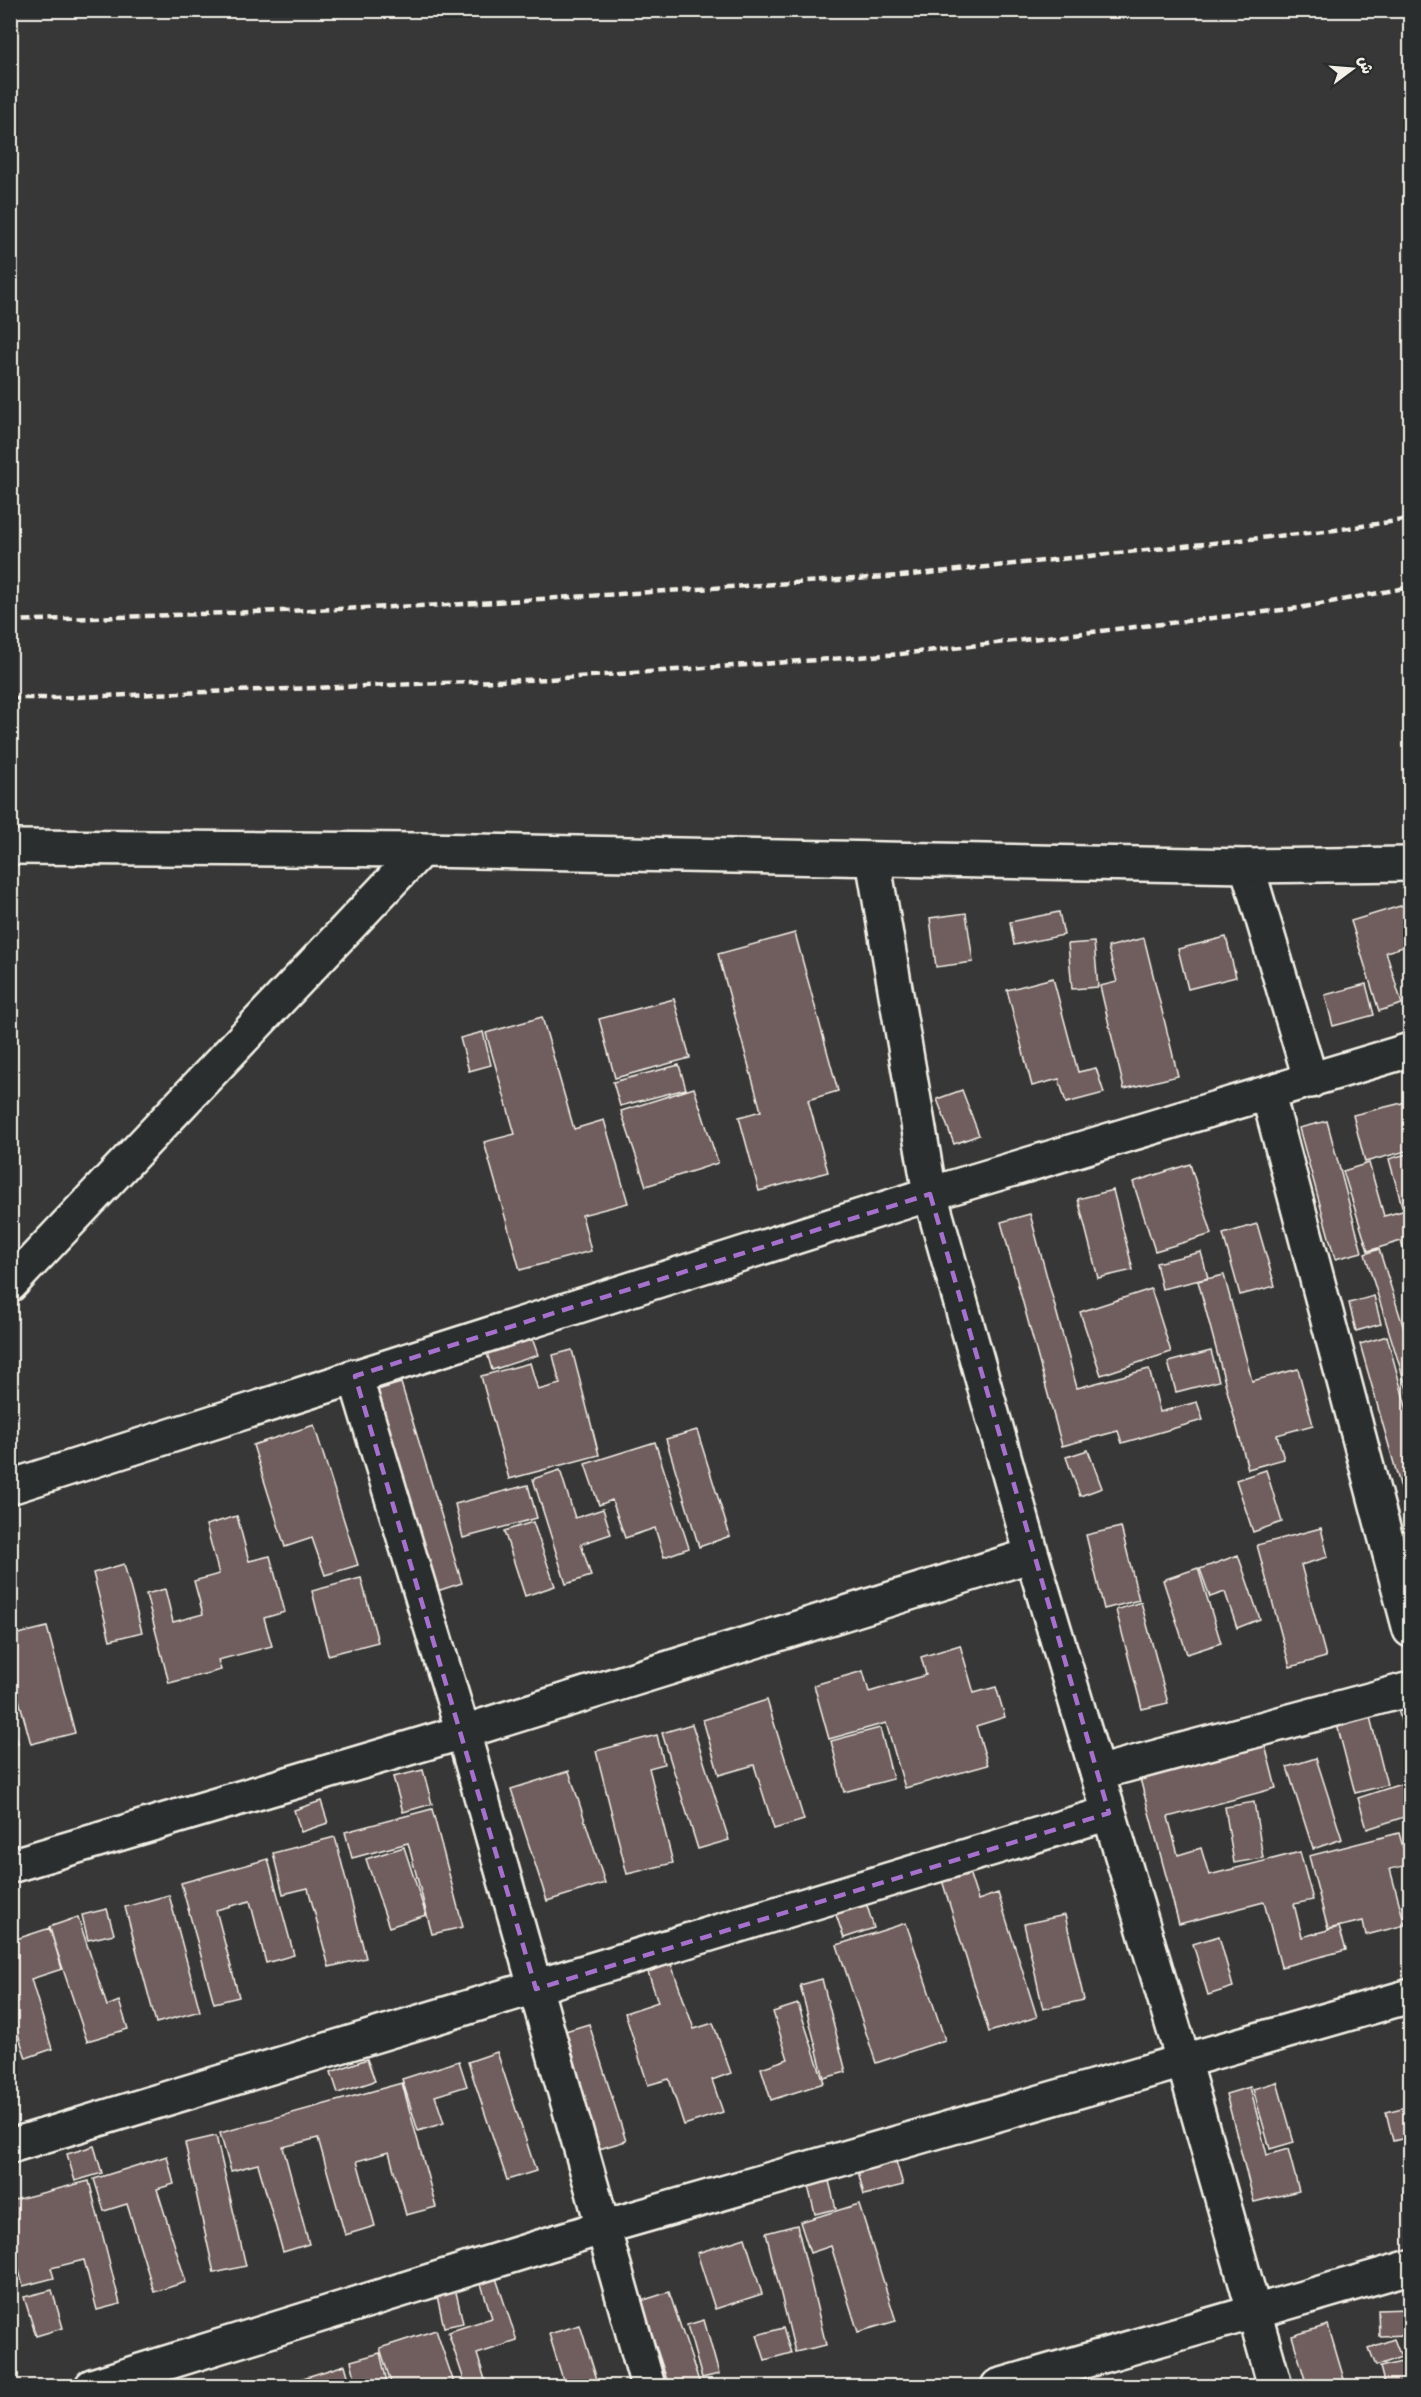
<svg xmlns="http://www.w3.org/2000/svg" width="1421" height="2397" font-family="Mynerve,'Playpen Sans Arabic',sans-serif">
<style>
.building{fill:#705d5d;stroke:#f4f1e8;stroke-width:1.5}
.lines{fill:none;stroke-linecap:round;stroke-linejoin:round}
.minor-casing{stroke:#f4f1e8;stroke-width:38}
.major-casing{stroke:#f4f1e8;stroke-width:38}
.minor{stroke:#2a2d2e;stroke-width:33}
.major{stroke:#2a2d2e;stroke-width:33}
.rail{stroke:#f4f1e8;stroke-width:4.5;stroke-dasharray:9 4.5;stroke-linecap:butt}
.marked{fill:none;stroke:#a571cd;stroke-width:4.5;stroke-dasharray:12 8;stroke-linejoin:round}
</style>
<rect width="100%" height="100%" fill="#383737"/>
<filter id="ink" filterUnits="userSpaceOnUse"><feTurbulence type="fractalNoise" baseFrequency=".0167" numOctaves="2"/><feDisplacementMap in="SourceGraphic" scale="12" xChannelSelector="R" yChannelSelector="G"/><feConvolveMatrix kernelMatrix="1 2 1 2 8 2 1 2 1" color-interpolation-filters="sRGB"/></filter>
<g filter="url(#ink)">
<!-- building -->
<path class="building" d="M1410 903V945L1386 952 1402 1004 1379 1011 1351 921Z
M1059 912 1064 935 1014 945 1010 922Z
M966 913 973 962 936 967 930 918Z
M795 933 838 1091 808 1100 828 1172 759 1191 739 1117 761 1111 718 954Z
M1226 937 1236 977 1188 989 1178 949Z
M1144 938 1178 1076 1124 1089 1100 986 1117 982 1108 947Z
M1094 942 1098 987 1072 989 1068 944Z
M1053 978 1078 1072 1096 1068 1104 1093 1066 1103 1059 1079 1032 1086 1007 990Z
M1366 984 1374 1015 1333 1026 1325 995Z
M674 999 690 1058 615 1078 599 1019Z
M542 1017 574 1129 604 1120 628 1203 582 1215 591 1251 520 1270 484 1142 515 1134 486 1033Z
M483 1032 491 1065 469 1071 460 1038Z
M679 1065 686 1089 620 1106 613 1082Z
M694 1088 718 1163 646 1186 621 1111Z
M962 1090 979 1135 954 1144 937 1099Z
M1406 1102 1410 1118V1150L1365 1162 1353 1115Z
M1327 1121 1362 1252 1335 1259 1299 1128Z
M1410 1153V1204L1402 1206 1389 1159Z
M1369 1163 1384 1216 1410 1209V1272L1401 1241 1368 1251 1343 1171Z
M1190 1164 1212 1234 1155 1251 1133 1182Z
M1113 1190 1133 1270 1098 1278 1078 1199Z
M1030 1214 1077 1388 1149 1369 1160 1412 1197 1402 1203 1420 1122 1443 1118 1431 1062 1446 1001 1222Z
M1257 1224 1275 1286 1240 1295 1223 1234Z
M1379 1249 1410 1348V1399L1365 1254Z
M1201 1252 1208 1278 1162 1289 1156 1263Z
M1224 1275 1252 1381 1298 1369 1313 1425 1277 1435 1284 1459 1248 1469 1198 1281Z
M1151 1289 1171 1352 1101 1375 1080 1312Z
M1374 1296 1381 1324 1356 1331 1349 1303Z
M1387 1336 1408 1414 1410 1413V1520L1360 1344Z
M532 1338 538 1355 492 1370 487 1353Z
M572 1350 599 1455 509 1479 481 1376 530 1363 538 1390 560 1384 553 1355Z
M1211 1351 1219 1381 1176 1392 1168 1362Z
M401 1383 462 1583 434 1592 371 1392Z
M314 1425 358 1565 325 1575 312 1538 285 1547 253 1445Z
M697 1430 730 1536 699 1547 666 1439Z
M655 1442 689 1548 664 1557 655 1528 625 1538 612 1500 599 1505 585 1464Z
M1088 1450 1102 1488 1080 1496 1066 1457Z
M560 1470 575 1518 603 1509 611 1534 581 1544 591 1576 566 1584 533 1479Z
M1266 1470 1282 1522 1253 1532 1236 1480Z
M528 1485 537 1518 463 1538 455 1504Z
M237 1516 249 1561 270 1556 285 1612 264 1618 272 1646 218 1660 221 1670 169 1683 146 1594 165 1589 173 1622 203 1614 194 1581 219 1574 206 1525Z
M533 1522 555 1586 525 1596 504 1531Z
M1121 1527 1139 1600 1104 1609 1086 1535Z
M1321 1528 1328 1557 1301 1565 1326 1657 1290 1667 1257 1545Z
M1238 1555 1260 1619 1237 1628 1225 1592 1210 1597 1200 1569Z
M124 1564 142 1632 110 1640 93 1573Z
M1198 1568 1221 1643 1187 1654 1163 1580Z
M361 1578 378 1642 328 1655 312 1591Z
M1141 1602 1168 1703 1142 1709 1116 1610Z
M47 1627 75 1733 31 1744 10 1667V1636Z
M960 1645 974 1693 996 1687 1005 1717 976 1726 988 1765 905 1788 886 1723 829 1739 814 1685 863 1671 869 1692 926 1675 921 1657Z
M1410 1694V1754L1395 1698Z
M767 1700 804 1820 774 1829 754 1765 719 1775 703 1720Z
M1368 1709 1387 1785 1355 1793 1335 1717Z
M10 1718 18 1743 10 1745Z
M692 1724 729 1840 698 1849 662 1733Z
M880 1728 893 1779 844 1792 831 1741Z
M657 1735 664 1764 649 1768 673 1863 627 1874 596 1751Z
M1264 1741 1276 1788 1168 1817 1178 1855 1201 1848 1209 1875 1300 1852 1313 1900 1294 1904 1302 1937 1339 1927 1346 1950 1281 1967 1264 1902 1179 1924 1139 1775Z
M1316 1758 1342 1839 1313 1849 1287 1767Z
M423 1770 432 1804 403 1812 393 1777Z
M569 1771 605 1883 547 1901 511 1789Z
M1401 1784 1410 1815 1367 1829 1358 1798Z
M321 1801 328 1823 301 1832 294 1810Z
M1254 1802 1263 1858 1234 1863 1225 1807Z
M432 1809 463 1927 432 1934 408 1843 352 1858 345 1832Z
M1399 1833 1408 1865 1390 1869 1405 1925 1366 1935 1363 1921 1328 1929 1309 1856Z
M335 1837 366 1958 329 1967 308 1888 283 1894 273 1853Z
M404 1847 426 1915 389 1927 366 1859Z
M268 1859 294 1955 266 1963 250 1901 216 1910 239 1997 214 2003 181 1883Z
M968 1869 978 1900 998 1893 1037 2017 989 2032 941 1877Z
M863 1893 874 1928 844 1938 832 1903Z
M169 1895 200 2011 156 2023 125 1907Z
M107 1909 114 1934 88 1940 82 1915Z
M1065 1915 1084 2000 1043 2009 1024 1924Z
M78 1917 107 2006 119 2001 128 2029 87 2041 49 1927Z
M906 1923 945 2040 876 2063 837 1945Z
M50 1928 62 1969 31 1979 52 2049 26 2058 10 2010V1941Z
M1219 1936 1233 1987 1208 1995 1193 1944Z
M671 1964 694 2029 713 2023 731 2073 712 2080 723 2112 684 2125 669 2079 648 2085 625 2013 658 2002 648 1972Z
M822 1979 846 2072 824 2078 800 1985Z
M798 2004 824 2083 771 2100 761 2068 788 2059 773 2012Z
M589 2024 626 2141 599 2149 562 2032Z
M497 2052 536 2171 507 2180 468 2062Z
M367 2059 375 2081 338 2093 331 2072Z
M459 2061 467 2086 435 2096 444 2123 418 2131 402 2079Z
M1277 2082 1294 2142 1270 2149 1253 2089Z
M402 2083 436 2207 406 2215 389 2152 357 2161 375 2226 345 2235 318 2138 283 2147 309 2244 283 2252 258 2164 231 2171 220 2133Z
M1250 2087 1267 2155 1288 2149 1299 2191 1254 2202 1226 2094Z
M1406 2107 1410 2137 1393 2141 1386 2112Z
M216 2136 246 2266 214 2273 185 2143Z
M94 2146 102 2173 75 2181 67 2154Z
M167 2156 174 2184 157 2189 186 2282 154 2292 127 2204 104 2211 94 2179Z
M895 2158 903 2185 864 2195 857 2167Z
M827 2173 836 2209 815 2214 806 2178Z
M89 2181 120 2304 97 2310 84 2260 51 2268 54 2278 23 2286 10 2237V2201Z
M859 2204 896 2321 858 2332 831 2246 810 2253 800 2222Z
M797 2225 826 2345 795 2352 766 2233Z
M745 2238 762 2294 715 2309 697 2253Z
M496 2278 517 2341 477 2354 486 2383 466 2386 448 2332 492 2318 481 2284Z
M52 2290 63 2328 36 2336 24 2297Z
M456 2292 463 2323 444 2327 437 2296Z
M669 2292 700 2384 694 2386H669L641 2301Z
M1407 2309 1409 2335 1379 2336 1378 2310Z
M704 2320 719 2374 702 2378 687 2325Z
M580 2325 599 2386H565L549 2334Z
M1328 2325 1346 2386H1307L1292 2336Z
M783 2328 791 2353 765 2360 757 2335Z
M436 2330 455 2386H392L380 2348Z
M1394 2339 1401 2357 1376 2366 1369 2348Z
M380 2353 388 2386H357L351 2361Z
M1406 2361 1410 2386H1385L1380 2367Z
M345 2365 351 2386H288L287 2383Z"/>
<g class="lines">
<defs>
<path id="minor" d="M873 859 930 1194 1032 1555 1183 2060 1275 2386
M1247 866 1311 1081
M1268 1094 1410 1630
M10 1285 421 850
M355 1376 463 1732 648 2386
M10 1487 930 1194 1410 1050
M1097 1773 1410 1689
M10 1866 463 1732 1032 1555
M10 2146 1109 1813
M92 2386 604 2227 1410 1996
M998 2386 1410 2267"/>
<path id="major" d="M10 847 421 850 1247 866 1410 864"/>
</defs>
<!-- minor casing -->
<use href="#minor" class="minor-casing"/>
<!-- major casing -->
<use href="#major" class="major-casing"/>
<!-- minor -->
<use href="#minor" class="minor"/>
<!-- major -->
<use href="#major" class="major"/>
<!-- rail -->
<path class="rail" d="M10 621 447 605 901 576 1335 530 1410 519
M10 698H50L549 679 901 654 1299 608 1410 587"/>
</g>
</g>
<!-- marked area -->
<path class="marked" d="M930 1194 1109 1813 536 1989 355 1376Z"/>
<!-- margin -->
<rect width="1421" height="2397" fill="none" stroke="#2a2d2e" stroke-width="36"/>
<rect x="18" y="18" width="1385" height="2361" fill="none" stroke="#f4f1e8" stroke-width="2" filter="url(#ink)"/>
<!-- north arrow -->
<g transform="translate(1352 69) rotate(74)" stroke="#2a2d2e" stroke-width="4.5" paint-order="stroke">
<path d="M0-4.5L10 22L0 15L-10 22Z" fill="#f4f1e8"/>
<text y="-9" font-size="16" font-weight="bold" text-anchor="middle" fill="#f4f1e8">ش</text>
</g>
</svg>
